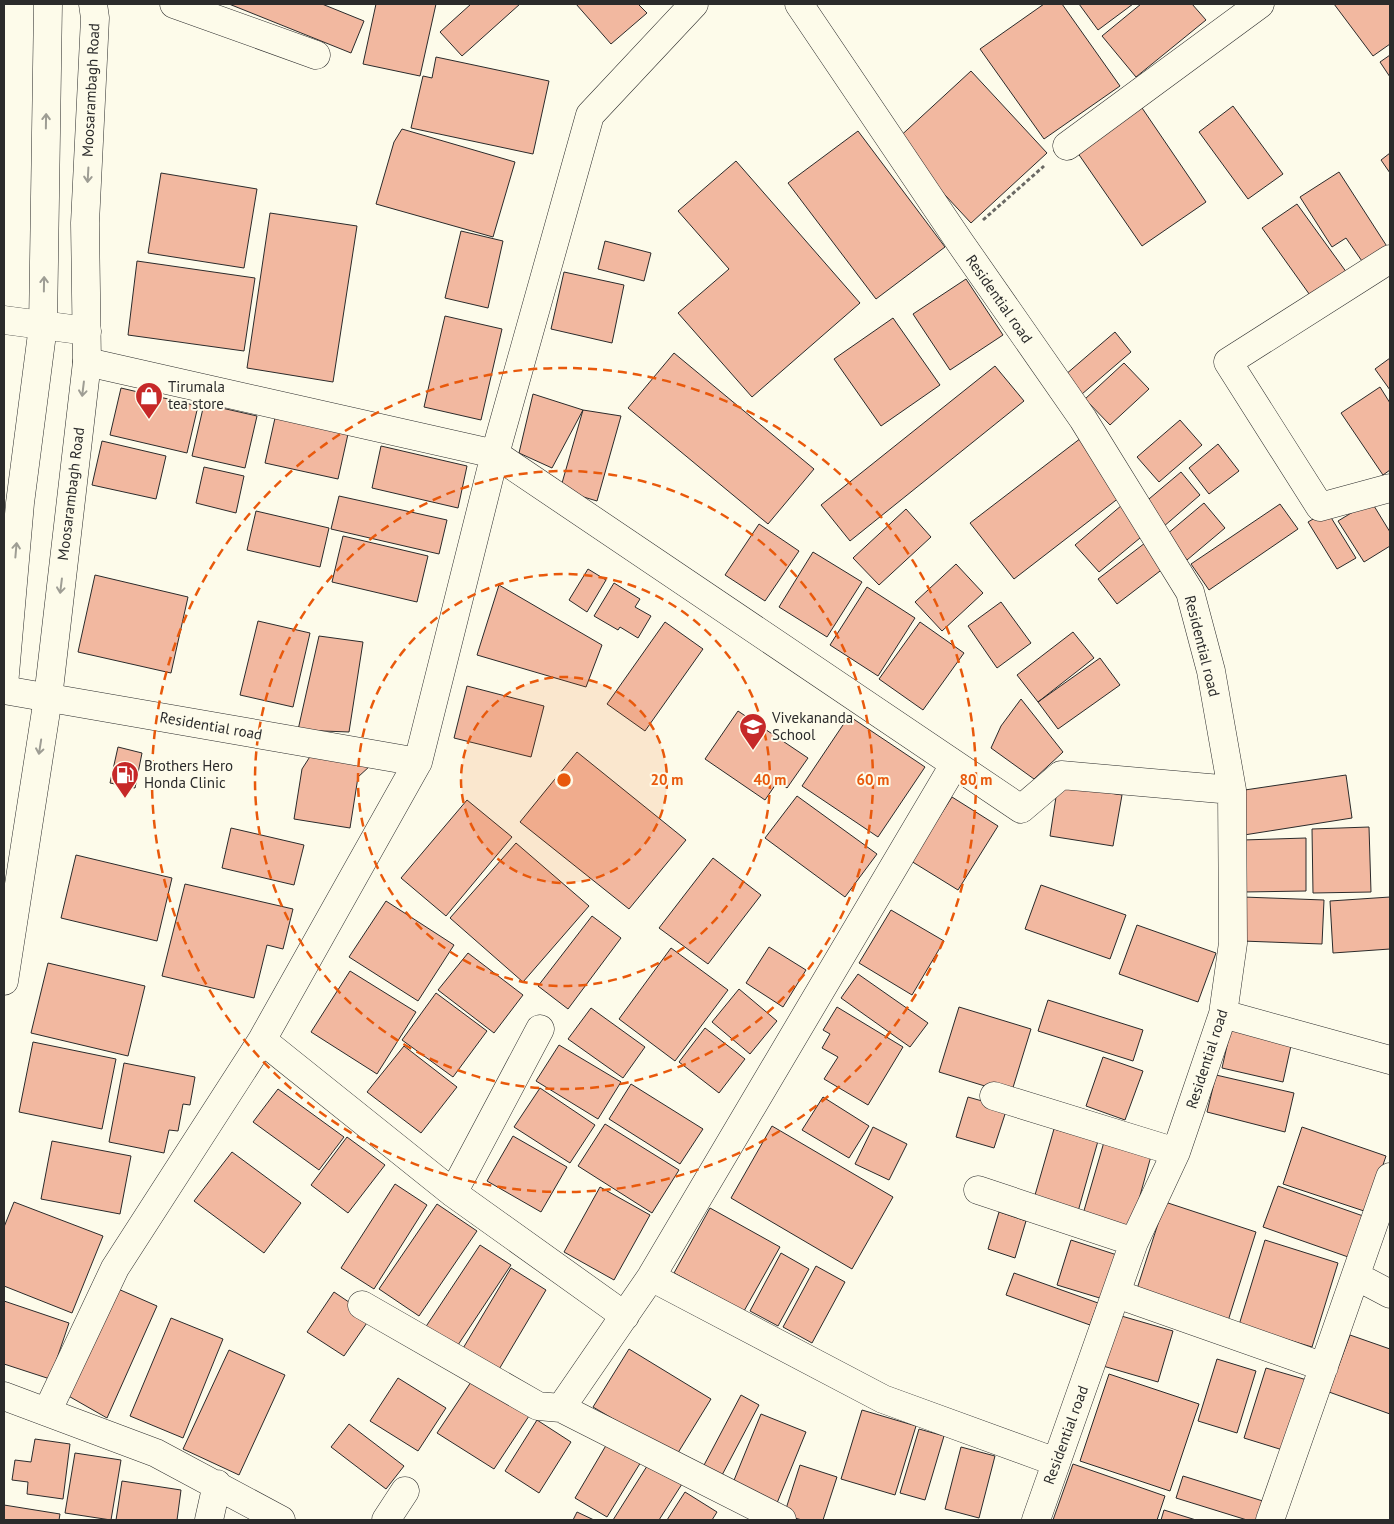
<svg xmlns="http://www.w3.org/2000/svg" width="1394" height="1524" font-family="'PT Sans',sans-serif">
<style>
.building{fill:#f2b8a0;stroke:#2b2b2b}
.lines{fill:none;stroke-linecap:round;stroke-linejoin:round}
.minor-casing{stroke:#2b2b2b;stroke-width:29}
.primary-casing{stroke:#2b2b2b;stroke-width:29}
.path{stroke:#6a6964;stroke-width:3;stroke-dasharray:4 2.5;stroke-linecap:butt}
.minor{stroke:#fdfbea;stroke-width:28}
.primary{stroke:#fdfbea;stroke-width:28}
.oneway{stroke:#9e9d94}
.ring{fill:none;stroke:#e8590c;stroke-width:2.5;stroke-dasharray:9 6}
.labels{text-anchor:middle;stroke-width:4;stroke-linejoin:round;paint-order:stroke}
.street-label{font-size:15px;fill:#2b2b2b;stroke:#fdfbea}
.poi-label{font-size:15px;fill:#2b2b2b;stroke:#fdfbea;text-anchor:start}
.centre{fill:#e8590c;stroke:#fdfbea;stroke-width:2.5}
.ring-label{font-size:15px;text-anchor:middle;font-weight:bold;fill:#e8590c;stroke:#fdfbea;stroke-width:4;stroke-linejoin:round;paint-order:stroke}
</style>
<rect width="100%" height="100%" fill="#fdfbea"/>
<!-- building -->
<path class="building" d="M229 4H322L364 21 351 53Z
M376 4H436L420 76 363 64Z
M471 4H520L462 56 440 32Z
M576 4H638L647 13 611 44Z
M1044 4H1062L1120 86 1044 139 980 49Z
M1079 4H1133L1098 30Z
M1141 4H1192L1206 20 1136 77 1102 36Z
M1334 4H1390V44L1373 56Z
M1390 55V77L1380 62Z
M436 57 549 81 533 154 411 128 423 76 432 78Z
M971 71 1047 153 971 223 895 141Z
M1140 105 1206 202 1142 246 1075 149Z
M1233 106 1283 174 1248 199 1199 132Z
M402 129 515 162 493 237 376 204 394 142Z
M858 131 945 247 876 299 788 183Z
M1390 153V173L1381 160Z
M736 161 860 303 752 397 678 313 729 269 678 211Z
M1339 172 1388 248 1364 264 1346 238 1332 247 1300 197Z
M161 173 257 189 244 268 148 253Z
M1297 204 1347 273 1312 298 1262 228Z
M270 213 357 226 333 382 247 368Z
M461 231 503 241 488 308 445 298Z
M605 241 651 253 644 281 598 269Z
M137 261 255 278 244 351 128 335Z
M564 272 624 285 612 343 551 329Z
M966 279 1003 335 950 370 913 314Z
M445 316 502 329 481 420 424 407Z
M893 318 940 385 881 426 834 359Z
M1115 332 1131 352 1082 394 1065 375Z
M674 353 814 469 768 524 628 408Z
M1390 358V390L1375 369Z
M1124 363 1149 389 1110 425 1085 399Z
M995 366 1024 401 850 541 821 505Z
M1380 387 1390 403V470L1383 475 1341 413Z
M121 388 198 406 187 453 110 435Z
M533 394 583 410 552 468 519 453Z
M204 404 257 416 245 468 192 456Z
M583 410 621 416 597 501 560 490Z
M275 418 348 434 338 479 265 463Z
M1180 420 1202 445 1159 482 1137 457Z
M1081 438 1124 494 1014 579 970 523Z
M102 441 166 456 156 499 92 485Z
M1218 444 1239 471 1209 494 1189 468Z
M381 446 467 466 458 508 372 488Z
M204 467 244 476 236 513 196 503Z
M1181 472 1200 495 1163 527 1143 504Z
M339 496 447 520 439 554 331 529Z
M1371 501 1390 532V546L1364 562 1338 521Z
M1204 503 1225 528 1187 560 1166 535Z
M1280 504 1298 529 1209 590 1191 564Z
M1122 505 1146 533 1099 572 1075 545Z
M906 509 931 537 879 585 853 558Z
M256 511 329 528 320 567 247 550Z
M1327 511 1356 558 1337 569 1308 522Z
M759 524 799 551 765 601 725 575Z
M343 536 428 556 417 602 332 582Z
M1145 543 1164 568 1117 604 1098 579Z
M813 552 862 582 827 637 779 607Z
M956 564 983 593 942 631 915 602Z
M588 569 606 580 587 612 569 600Z
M95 575 188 597 171 673 78 652Z
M614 583 640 599 635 607 651 616 638 638 620 627 618 630 594 616Z
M499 585 602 645 586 687 477 655Z
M867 587 915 618 878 676 830 645Z
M1001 602 1031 643 997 668 968 626Z
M258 621 310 633 293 707 240 695Z
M665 622 703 649 645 731 607 704Z
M920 622 964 653 923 710 879 679Z
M1073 632 1094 658 1038 702 1017 675Z
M319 636 363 642 349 732 298 730Z
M1100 658 1120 685 1058 729 1038 702Z
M467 686 544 706 531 757 454 738Z
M1021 699 1063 752 1034 779 991 748 1001 726Z
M738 711 808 758 787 788 778 781 765 800 705 759Z
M849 716 925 767 878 837 802 786Z
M118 747 142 753 135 788 110 783Z
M577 752 686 840 629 909 520 822Z
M311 755 370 766 358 777 350 828 294 819 302 769Z
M1346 775 1352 818 1244 835 1238 791Z
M1058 784 1122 795 1113 846 1050 836Z
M797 796 877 854 845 897 765 838Z
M952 797 998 826 958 890 911 861Z
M467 800 512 837 446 916 401 878Z
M1369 827 1371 892 1313 893 1312 829Z
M231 828 304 845 294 885 222 868Z
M1306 838V891L1244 892 1243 840Z
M516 843 589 906 523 982 450 918Z
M76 855 172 878 157 941 61 918Z
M713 858 761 895 708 964 659 928Z
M185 884 293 909 283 949 267 945 254 998 162 976Z
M1041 885 1126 915 1110 959 1025 929Z
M1243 897 1324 900 1322 944 1242 941Z
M1390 897V949L1333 953 1330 901Z
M386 901 454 945 418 1001 349 957Z
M891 910 944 941 912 995 859 963Z
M592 916 621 938 568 1009 538 986Z
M1137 925 1216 953 1198 1002 1119 974Z
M769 947 806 970 783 1007 746 983Z
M671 948 728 990 675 1061 619 1019Z
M468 953 523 995 494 1033 438 990Z
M48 963 145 986 128 1056 31 1033Z
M350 971 416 1012 377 1074 311 1032Z
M858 974 928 1023 910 1047 841 998Z
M739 989 777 1021 750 1054 712 1022Z
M436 993 487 1031 453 1077 402 1040Z
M1048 1000 1143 1030 1133 1061 1038 1031Z
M837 1007 903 1047 868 1105 824 1079 838 1057 822 1048 830 1034 823 1030Z
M959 1007 1031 1029 1011 1094 939 1072Z
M591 1008 645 1047 623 1078 568 1039Z
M705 1028 745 1059 719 1093 679 1062Z
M1231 1028 1292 1041 1283 1082 1222 1068Z
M33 1042 116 1059 102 1129 19 1112Z
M559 1045 621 1082 598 1119 536 1081Z
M404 1046 457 1087 421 1133 367 1092Z
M1103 1057 1143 1071 1125 1120 1086 1106Z
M124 1063 195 1077 190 1105 183 1104 178 1131 169 1130 164 1153 109 1142Z
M1216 1075 1294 1093 1285 1132 1207 1112Z
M631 1084 703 1129 680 1164 609 1119Z
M540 1088 595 1125 570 1163 514 1127Z
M278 1089 344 1137 319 1170 253 1122Z
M823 1097 869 1126 849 1158 802 1130Z
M968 1097 1007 1108 994 1148 956 1137Z
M605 1124 679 1170 652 1213 578 1166Z
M772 1126 893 1197 852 1269 731 1198Z
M873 1127 907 1144 889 1180 855 1164Z
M1302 1127 1386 1156 1367 1212 1283 1184Z
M1054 1129 1098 1141 1077 1215 1033 1202Z
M513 1136 567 1167 541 1212 487 1181Z
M347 1137 385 1165 348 1213 311 1185Z
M52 1141 131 1156 120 1214 41 1199Z
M1104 1142 1151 1156 1131 1228 1083 1214Z
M232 1152 301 1203 264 1253 194 1201Z
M395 1184 427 1205 374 1289 341 1268Z
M1278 1186 1366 1217 1351 1258 1263 1227Z
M600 1187 650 1215 614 1280 564 1252Z
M14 1202 103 1236 72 1313 4 1286V1227Z
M1165 1202 1256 1232 1228 1321 1136 1292Z
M437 1204 477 1231 419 1316 379 1289Z
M710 1208 780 1247 744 1311 674 1273Z
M999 1212 1026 1221 1015 1258 988 1249Z
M1071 1240 1117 1255 1103 1299 1057 1285Z
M1265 1240 1338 1263 1312 1347 1239 1325Z
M480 1245 511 1265 454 1351 423 1331Z
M781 1253 809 1269 778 1326 750 1311Z
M816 1266 845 1282 812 1343 783 1327Z
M511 1268 546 1290 498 1371 462 1350Z
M1014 1273 1098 1303 1090 1325 1006 1295Z
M109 1285 157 1306 107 1418 58 1390Z
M334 1292 371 1317 344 1356 307 1332Z
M4 1301 69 1323 50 1379 4 1364Z
M1118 1315 1173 1331 1158 1382 1103 1366Z
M171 1318 223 1339 183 1438 130 1416Z
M1350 1335 1390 1349V1414L1329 1392Z
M629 1349 711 1399 676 1456 593 1407Z
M229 1350 285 1375 239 1475 183 1449Z
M1217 1359 1256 1371 1237 1433 1198 1421Z
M1266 1368 1307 1380 1286 1451 1244 1438Z
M1109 1374 1199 1404 1170 1491 1080 1461Z
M398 1378 446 1408 418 1451 370 1421Z
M473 1379 529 1416 494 1469 437 1433Z
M741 1395 759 1405 721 1477 703 1467Z
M862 1410 916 1426 895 1495 841 1479Z
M761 1414 806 1432 775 1508 730 1490Z
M537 1420 571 1442 539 1493 505 1471Z
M349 1424 404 1466 386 1489 331 1447Z
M919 1429 944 1436 925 1500 900 1493Z
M611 1437 644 1457 607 1517 575 1498Z
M35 1439 70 1444 63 1499 27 1494 28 1482 12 1480 15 1460 31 1462Z
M961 1447 995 1456 979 1518 945 1509Z
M75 1453 121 1460 111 1520 65 1513Z
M649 1463 682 1484 659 1520H613Z
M1073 1464 1165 1496 1157 1520H1053Z
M800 1465 837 1477 823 1520H802L784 1515Z
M1183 1476 1266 1502 1260 1520H1247L1176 1498Z
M122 1481 181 1490 177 1520H116Z
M685 1492 717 1512 712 1520H667Z
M4 1505 60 1514 59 1520H4Z
M1164 1510 1196 1520H1161Z
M577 1512 594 1520H573Z"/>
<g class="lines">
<defs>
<path id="minor" d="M174 4 316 55
M799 4 959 241 1083 419 1190 592 1211 671 1232 790 1233 943 1223 1014 1176 1152 1134 1242 1036 1520
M1067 146 1260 4
M1390 259 1228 362 1320 507 1390 488
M4 320 87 331
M87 362 495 454 1021 809 1061 775 1232 790
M4 690 418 762
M1223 1014 1390 1060
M262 1040 453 1193 625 1316
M994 1096 1176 1152
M978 1190 1134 1242
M453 1193 540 1029
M1356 1276 1390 1294
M651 1277 883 1399 1056 1462
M1117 1294 1324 1367
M362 1305 538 1406 561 1408 782 1520
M4 1396 156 1453 281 1520
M561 1408 651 1277 954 765
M47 1412 115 1268 262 1040 418 762 495 454 590 115 694 4
M209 1520 217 1484
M386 1520 405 1491
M1270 1520 1390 1177"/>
<path id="primary" d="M4 685 20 503 43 326 48 4
M4 981 48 698 87 362 85 223 95 18 93 4"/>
</defs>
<!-- minor casing -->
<use href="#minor" class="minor-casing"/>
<!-- primary casing -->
<use href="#primary" class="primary-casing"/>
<!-- path -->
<path class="path" d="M983 220 1044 166"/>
<!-- minor -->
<use href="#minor" class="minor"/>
<!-- primary -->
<use href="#primary" class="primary"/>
</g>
<!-- one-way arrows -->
<defs><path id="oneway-shaft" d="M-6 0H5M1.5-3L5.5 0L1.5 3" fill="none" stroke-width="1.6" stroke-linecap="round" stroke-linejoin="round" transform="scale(1.25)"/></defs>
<g class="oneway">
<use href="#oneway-shaft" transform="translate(46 121) rotate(-89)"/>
<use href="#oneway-shaft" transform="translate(88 175) rotate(93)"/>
<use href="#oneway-shaft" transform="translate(44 284) rotate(-89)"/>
<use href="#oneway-shaft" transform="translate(83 389) rotate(97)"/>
<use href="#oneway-shaft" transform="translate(16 550) rotate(-85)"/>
<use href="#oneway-shaft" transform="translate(61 586) rotate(97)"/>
<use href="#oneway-shaft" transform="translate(40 747) rotate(99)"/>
</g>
<!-- distance rings -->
<circle cx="564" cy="780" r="103" fill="#e8590c" fill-opacity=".12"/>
<g class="ring">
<circle cx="564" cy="780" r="103"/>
<circle cx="564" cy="780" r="206"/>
<circle cx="564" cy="780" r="309"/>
<circle cx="564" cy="780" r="412"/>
</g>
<!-- icons -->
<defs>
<symbol id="shop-pin" viewBox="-11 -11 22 30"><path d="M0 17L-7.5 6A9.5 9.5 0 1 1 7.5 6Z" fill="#c62828" stroke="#fdfbea"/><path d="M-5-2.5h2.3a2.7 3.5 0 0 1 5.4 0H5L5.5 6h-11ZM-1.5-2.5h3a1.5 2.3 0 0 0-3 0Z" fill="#fff"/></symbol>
<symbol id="university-pin" viewBox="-11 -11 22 30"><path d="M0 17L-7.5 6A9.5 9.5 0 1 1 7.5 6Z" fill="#c62828" stroke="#fdfbea"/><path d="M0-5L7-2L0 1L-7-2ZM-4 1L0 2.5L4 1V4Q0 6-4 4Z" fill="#fff"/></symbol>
<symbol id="fuel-pin" viewBox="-11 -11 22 30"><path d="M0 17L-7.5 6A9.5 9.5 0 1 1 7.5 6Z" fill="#c62828" stroke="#fdfbea"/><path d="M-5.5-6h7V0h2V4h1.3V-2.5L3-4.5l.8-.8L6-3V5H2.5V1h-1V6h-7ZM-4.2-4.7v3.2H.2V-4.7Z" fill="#fff"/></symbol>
</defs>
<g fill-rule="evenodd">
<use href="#shop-pin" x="133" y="380" width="32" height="43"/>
<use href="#university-pin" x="737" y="711" width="32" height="43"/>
<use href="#fuel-pin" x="109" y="759" width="32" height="43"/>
</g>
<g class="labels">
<!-- street labels -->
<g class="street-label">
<text transform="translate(91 90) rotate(-87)" y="5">Moosarambagh Road</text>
<text transform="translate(999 299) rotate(55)" y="5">Residential road</text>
<text transform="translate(71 494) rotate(-83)" y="5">Moosarambagh Road</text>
<text transform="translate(1202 646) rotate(76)" y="5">Residential road</text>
<text transform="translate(211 726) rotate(10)" y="5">Residential road</text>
<text transform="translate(1207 1059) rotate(-72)" y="5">Residential road</text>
<text transform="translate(1066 1435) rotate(-70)" y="5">Residential road</text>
</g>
<!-- poi labels -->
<g class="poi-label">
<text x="168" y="392">Tirumala<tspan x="168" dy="17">tea store</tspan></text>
<text x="772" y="723">Vivekananda<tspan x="772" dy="17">School</tspan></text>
<text x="144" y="771">Brothers Hero<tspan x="144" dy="17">Honda Clinic</tspan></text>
</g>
</g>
<circle cx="564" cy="780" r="8" class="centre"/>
<g class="ring-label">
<text x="667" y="785">20 m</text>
<text x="770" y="785">40 m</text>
<text x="873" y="785">60 m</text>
<text x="976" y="785">80 m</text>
</g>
<!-- border -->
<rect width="1394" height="1524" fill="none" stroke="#2b2b2b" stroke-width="10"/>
</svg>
